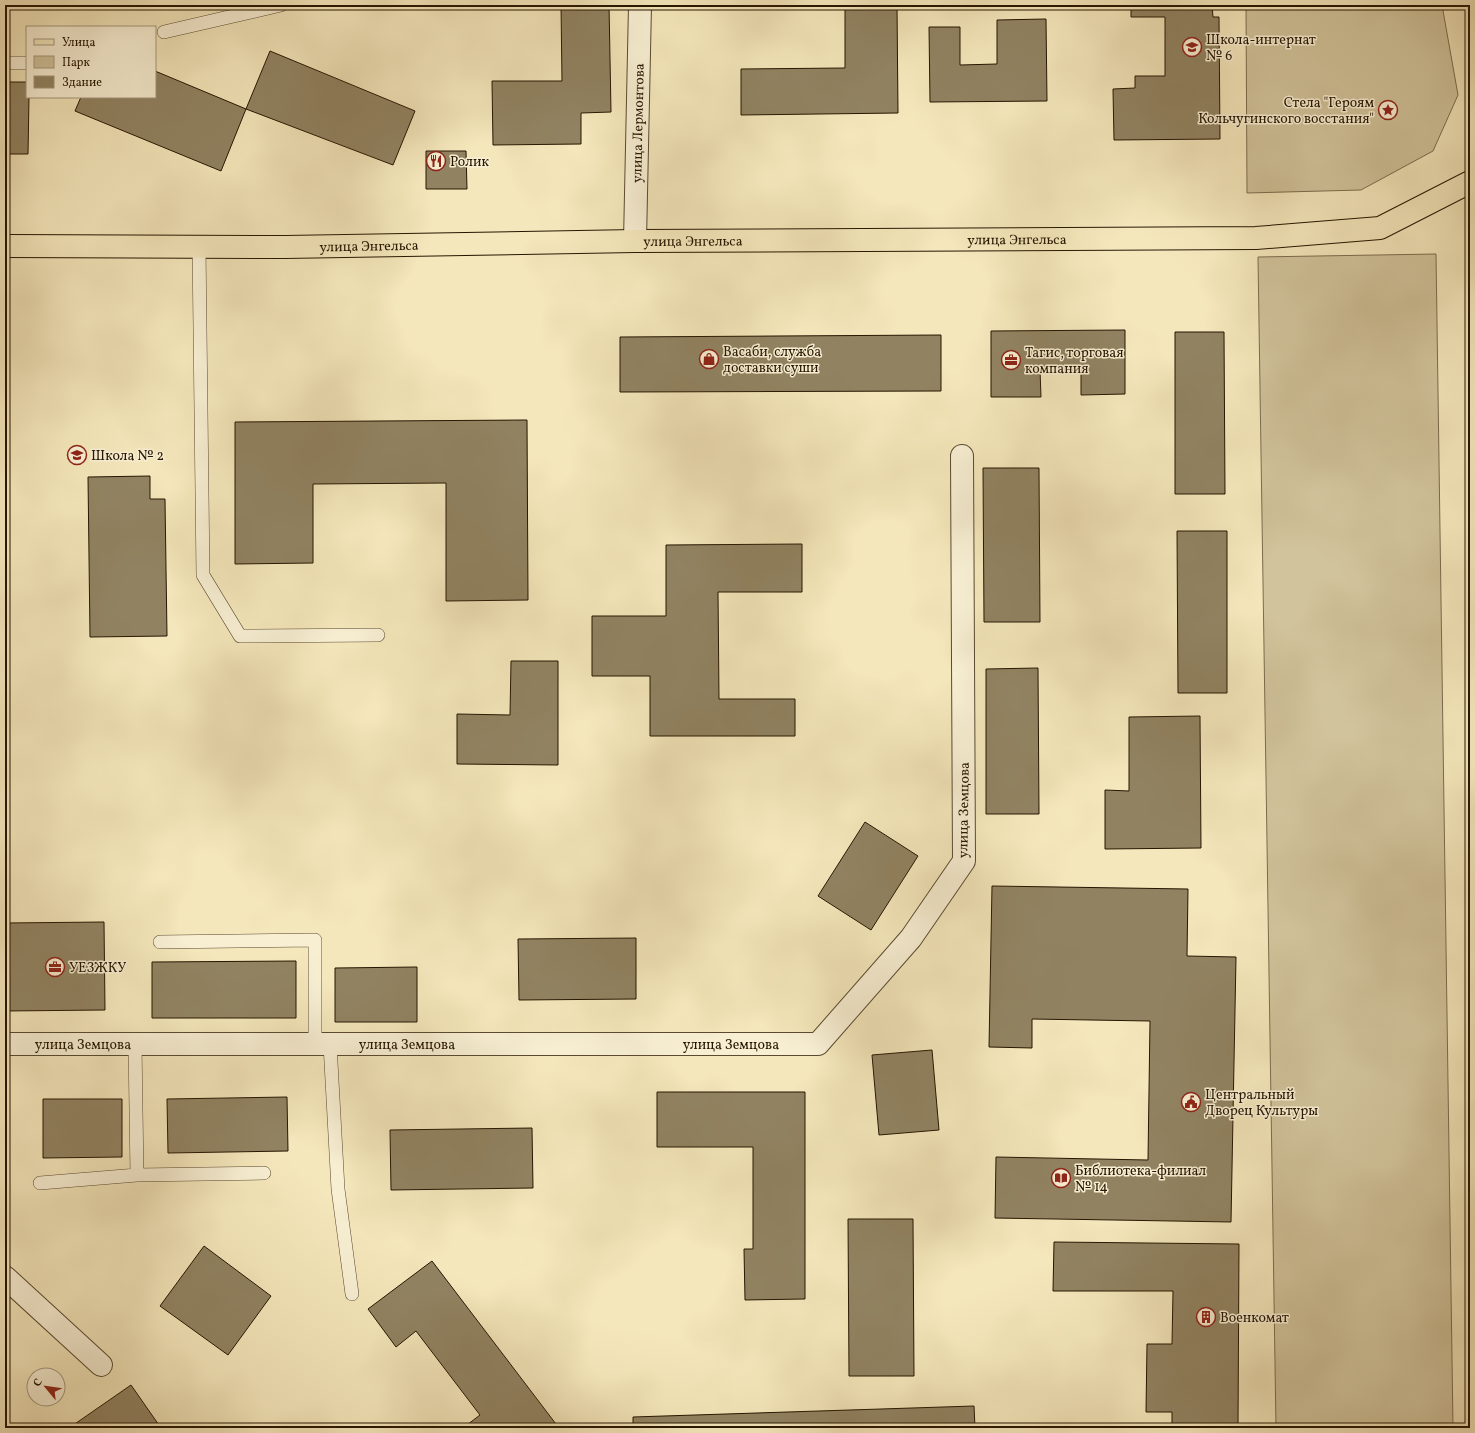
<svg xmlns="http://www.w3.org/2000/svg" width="1475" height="1433" font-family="Vollkorn,serif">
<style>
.green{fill:#d1c39b;stroke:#7c6c4e}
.building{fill:#918362;stroke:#261601}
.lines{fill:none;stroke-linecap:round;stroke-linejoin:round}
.lane-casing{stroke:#5a4a30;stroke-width:14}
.street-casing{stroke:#5a4a30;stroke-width:24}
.primary-casing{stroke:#261601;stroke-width:24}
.lane{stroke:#f8efd3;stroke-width:13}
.street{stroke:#f8efd3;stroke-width:22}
.primary{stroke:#f4e7bb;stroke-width:22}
.labels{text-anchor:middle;stroke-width:3;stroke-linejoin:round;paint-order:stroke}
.poi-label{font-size:14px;fill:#261601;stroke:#f8efd3;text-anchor:start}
.street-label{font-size:14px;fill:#261601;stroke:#f8efd3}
</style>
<rect width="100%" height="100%" fill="#f4e7bb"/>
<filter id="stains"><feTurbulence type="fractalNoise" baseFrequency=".005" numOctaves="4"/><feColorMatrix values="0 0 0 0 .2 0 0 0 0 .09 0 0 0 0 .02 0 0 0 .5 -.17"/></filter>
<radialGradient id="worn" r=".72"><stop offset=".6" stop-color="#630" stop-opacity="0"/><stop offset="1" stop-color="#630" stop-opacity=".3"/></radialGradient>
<!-- green -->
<path class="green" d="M1246 5H1442L1458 95 1433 151 1361 190 1247 193Z
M1436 254 1453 1428H1276L1258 257Z"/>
<!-- building -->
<path class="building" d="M561 5H609L611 112 581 113V144L493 145 492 81H562Z
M845 5H897L898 113 741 115V69L845 68Z
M1131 5H1212L1213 17H1219L1220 139 1114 140 1113 89 1135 88V76H1165V17H1131Z
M1046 19 1047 101 930 102 929 27H960V65L997 64V20Z
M270 51 415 111 393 165 246 109Z
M155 71 246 109 221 171 75 111 81 97H155Z
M5 82H27V97H29L28 154H5Z
M426 151H466L467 189H426Z
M1125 330V394L1081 395V370H1040L1041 397H991V331Z
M1175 332H1224L1225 494H1175Z
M941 335V391L620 392V337Z
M527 420 528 600 446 601V483L313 484V563L235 564V422Z
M983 468H1039L1040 622H984Z
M150 476V499H165L167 636 90 637 88 477Z
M1177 531H1227V693H1178Z
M802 544V592H718L719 699H795V736H650V676H592V616H666V545Z
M511 661H558V765L457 764V714L510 715Z
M1038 668 1039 814H986V669Z
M1200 716 1201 848 1105 849V790L1129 791V717Z
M865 822 918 856 871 930 818 896Z
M992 886 1188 889 1187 956 1236 957 1231 1222 995 1218 996 1157 1148 1160 1150 1021 1032 1019V1048L989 1047Z
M104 922 105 1010 5 1011V923Z
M636 938V999L519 1000 518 939Z
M296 961V1018H152V962Z
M417 967V1022H335V968Z
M932 1050 939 1130 879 1135 872 1055Z
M657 1092H805V1299L745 1300 744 1249H753V1147H657Z
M287 1097 288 1151 168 1153 167 1099Z
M43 1099H122V1157L43 1158Z
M532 1128 533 1188 391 1190 390 1130Z
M848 1219H913L914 1376H849Z
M1054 1242 1239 1244 1238 1428H1172V1412H1146L1147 1344H1172L1173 1291H1053Z
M204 1246 271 1296 228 1355 160 1306Z
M432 1261 559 1428H463L480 1415 416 1331 396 1347 368 1309Z
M131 1385 161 1428H69Z
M974 1406 975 1428H633V1417Z"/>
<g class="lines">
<defs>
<path id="lane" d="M164 32 281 5
M5 63H27
M199 246 203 575 240 636 378 635
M160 942 315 940V1045
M135 1044 137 1175
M330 1044 338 1189 352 1294
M40 1183 137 1175 264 1173"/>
<g id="street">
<path id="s1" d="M635 241 640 5"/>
<path id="s2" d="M5 1044H818L911 938 964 861 962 456"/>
<path d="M5 1277 101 1365"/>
</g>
<g id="primary">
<path id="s3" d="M5 246 285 247 635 241 1256 238 1380 228 1470 182"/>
</g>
</defs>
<!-- lane casing -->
<use href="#lane" class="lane-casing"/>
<!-- street casing -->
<use href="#street" class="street-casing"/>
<!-- primary casing -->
<use href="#primary" class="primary-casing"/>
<!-- lane -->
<use href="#lane" class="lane"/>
<!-- street -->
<use href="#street" class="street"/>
<!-- primary -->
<use href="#primary" class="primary"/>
</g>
<!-- icons -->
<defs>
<symbol id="school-ring" viewBox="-11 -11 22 22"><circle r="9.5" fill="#f8efd3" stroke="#8f2418" stroke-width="1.5"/><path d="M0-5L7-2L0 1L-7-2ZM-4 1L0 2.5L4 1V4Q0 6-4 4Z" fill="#8f2418"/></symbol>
<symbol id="sight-ring" viewBox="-11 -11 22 22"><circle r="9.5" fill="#f8efd3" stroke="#8f2418" stroke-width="1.5"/><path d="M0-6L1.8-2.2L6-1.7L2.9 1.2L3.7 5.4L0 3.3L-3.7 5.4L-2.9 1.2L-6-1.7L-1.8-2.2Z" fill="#8f2418"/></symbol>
<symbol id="restaurant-ring" viewBox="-11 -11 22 22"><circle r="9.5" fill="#f8efd3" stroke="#8f2418" stroke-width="1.5"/><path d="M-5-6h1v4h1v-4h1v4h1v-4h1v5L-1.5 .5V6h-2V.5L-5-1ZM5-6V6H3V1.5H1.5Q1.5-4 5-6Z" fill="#8f2418"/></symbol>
<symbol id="shop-ring" viewBox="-11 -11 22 22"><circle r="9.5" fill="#f8efd3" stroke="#8f2418" stroke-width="1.5"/><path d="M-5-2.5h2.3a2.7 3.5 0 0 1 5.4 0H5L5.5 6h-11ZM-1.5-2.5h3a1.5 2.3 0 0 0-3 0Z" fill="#8f2418"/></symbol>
<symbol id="office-ring" viewBox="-11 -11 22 22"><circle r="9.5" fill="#f8efd3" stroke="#8f2418" stroke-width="1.5"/><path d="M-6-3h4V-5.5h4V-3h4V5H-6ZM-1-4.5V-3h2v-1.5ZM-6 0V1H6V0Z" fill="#8f2418"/></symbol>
<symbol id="civic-ring" viewBox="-11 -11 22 22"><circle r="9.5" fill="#f8efd3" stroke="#8f2418" stroke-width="1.5"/><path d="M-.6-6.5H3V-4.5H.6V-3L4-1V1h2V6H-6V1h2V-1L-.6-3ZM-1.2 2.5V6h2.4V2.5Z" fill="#8f2418"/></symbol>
<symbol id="library-ring" viewBox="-11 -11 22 22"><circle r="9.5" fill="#f8efd3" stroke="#8f2418" stroke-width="1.5"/><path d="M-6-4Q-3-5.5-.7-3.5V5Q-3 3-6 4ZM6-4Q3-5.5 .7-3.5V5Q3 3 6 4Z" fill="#8f2418"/></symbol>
<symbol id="building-ring" viewBox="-11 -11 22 22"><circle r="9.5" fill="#f8efd3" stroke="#8f2418" stroke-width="1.5"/><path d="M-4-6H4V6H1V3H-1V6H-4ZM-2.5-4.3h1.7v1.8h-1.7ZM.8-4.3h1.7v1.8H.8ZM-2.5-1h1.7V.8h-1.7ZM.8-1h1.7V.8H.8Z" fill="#8f2418"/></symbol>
</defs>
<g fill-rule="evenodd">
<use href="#school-ring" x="1181" y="36" width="22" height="22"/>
<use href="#sight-ring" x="1377" y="99" width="22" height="22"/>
<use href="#restaurant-ring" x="425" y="150" width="22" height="22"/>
<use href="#shop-ring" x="698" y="348" width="22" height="22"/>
<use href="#office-ring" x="1000" y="349" width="22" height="22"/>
<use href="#school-ring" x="66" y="444" width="22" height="22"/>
<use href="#office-ring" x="44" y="956" width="22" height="22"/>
<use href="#civic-ring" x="1180" y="1091" width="22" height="22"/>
<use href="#library-ring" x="1050" y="1167" width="22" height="22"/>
<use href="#building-ring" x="1195" y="1306" width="22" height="22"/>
</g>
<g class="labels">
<!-- poi labels -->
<g class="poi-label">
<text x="1206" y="44">Школа-интернат<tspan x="1206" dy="16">№ 6</tspan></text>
<text x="1374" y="107" text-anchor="end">Стела "Героям<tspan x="1374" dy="16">Кольчугинского восстания"</tspan></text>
<text x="450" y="166">Ролик</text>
<text x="723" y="356">Васаби, служба<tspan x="723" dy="16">доставки суши</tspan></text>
<text x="1025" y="357">Тагис, торговая<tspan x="1025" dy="16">компания</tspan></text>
<text x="91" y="460">Школа № 2</text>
<text x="69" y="972">УЕЗЖКУ</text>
<text x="1205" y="1099">Центральный<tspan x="1205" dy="16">Дворец Культуры</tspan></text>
<text x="1075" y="1175">Библиотека-филиал<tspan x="1075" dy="16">№ 14</tspan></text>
<text x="1220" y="1322">Военкомат</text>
</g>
<!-- street labels -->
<g class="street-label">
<text dy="5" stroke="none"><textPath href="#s1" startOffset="118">улица Лермонтова</textPath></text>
<text dy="5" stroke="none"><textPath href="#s3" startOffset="1012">улица Энгельса</textPath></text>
<text dy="5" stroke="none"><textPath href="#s3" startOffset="688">улица Энгельса</textPath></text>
<text dy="5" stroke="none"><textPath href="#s3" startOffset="364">улица Энгельса</textPath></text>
<text transform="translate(963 810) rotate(-89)" y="5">улица Земцова</text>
<text dy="5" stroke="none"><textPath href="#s2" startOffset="78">улица Земцова</textPath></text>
<text dy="5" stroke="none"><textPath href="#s2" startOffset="402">улица Земцова</textPath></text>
<text dy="5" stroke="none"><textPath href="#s2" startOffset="726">улица Земцова</textPath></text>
</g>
</g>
<!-- margin -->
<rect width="1475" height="1433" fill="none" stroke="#f4e7bb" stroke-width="20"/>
<rect x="6" y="6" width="1463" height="1421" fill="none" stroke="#261601" stroke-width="2"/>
<rect x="10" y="10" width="1455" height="1413" fill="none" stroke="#261601"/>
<!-- legend -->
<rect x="26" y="26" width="130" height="72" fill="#f8efd3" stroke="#a4987f"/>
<rect x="34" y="39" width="20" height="6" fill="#f4e7bb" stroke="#a4987f"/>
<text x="62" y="46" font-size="12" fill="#261601">Улица</text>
<rect x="34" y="56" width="20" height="12" fill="#d1c39b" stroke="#a4987f"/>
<text x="62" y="66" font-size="12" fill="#261601">Парк</text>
<rect x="34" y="76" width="20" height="12" fill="#918362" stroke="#a4987f"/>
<text x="62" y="86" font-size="12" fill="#261601">Здание</text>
<!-- north arrow -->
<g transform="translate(46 1387) rotate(299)"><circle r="19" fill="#f8efd3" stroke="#a4987f"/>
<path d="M0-3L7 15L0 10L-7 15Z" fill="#8f2418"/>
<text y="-6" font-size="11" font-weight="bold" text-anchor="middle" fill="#261601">С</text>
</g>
<rect width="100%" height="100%" filter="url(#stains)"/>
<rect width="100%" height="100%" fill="url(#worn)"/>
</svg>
